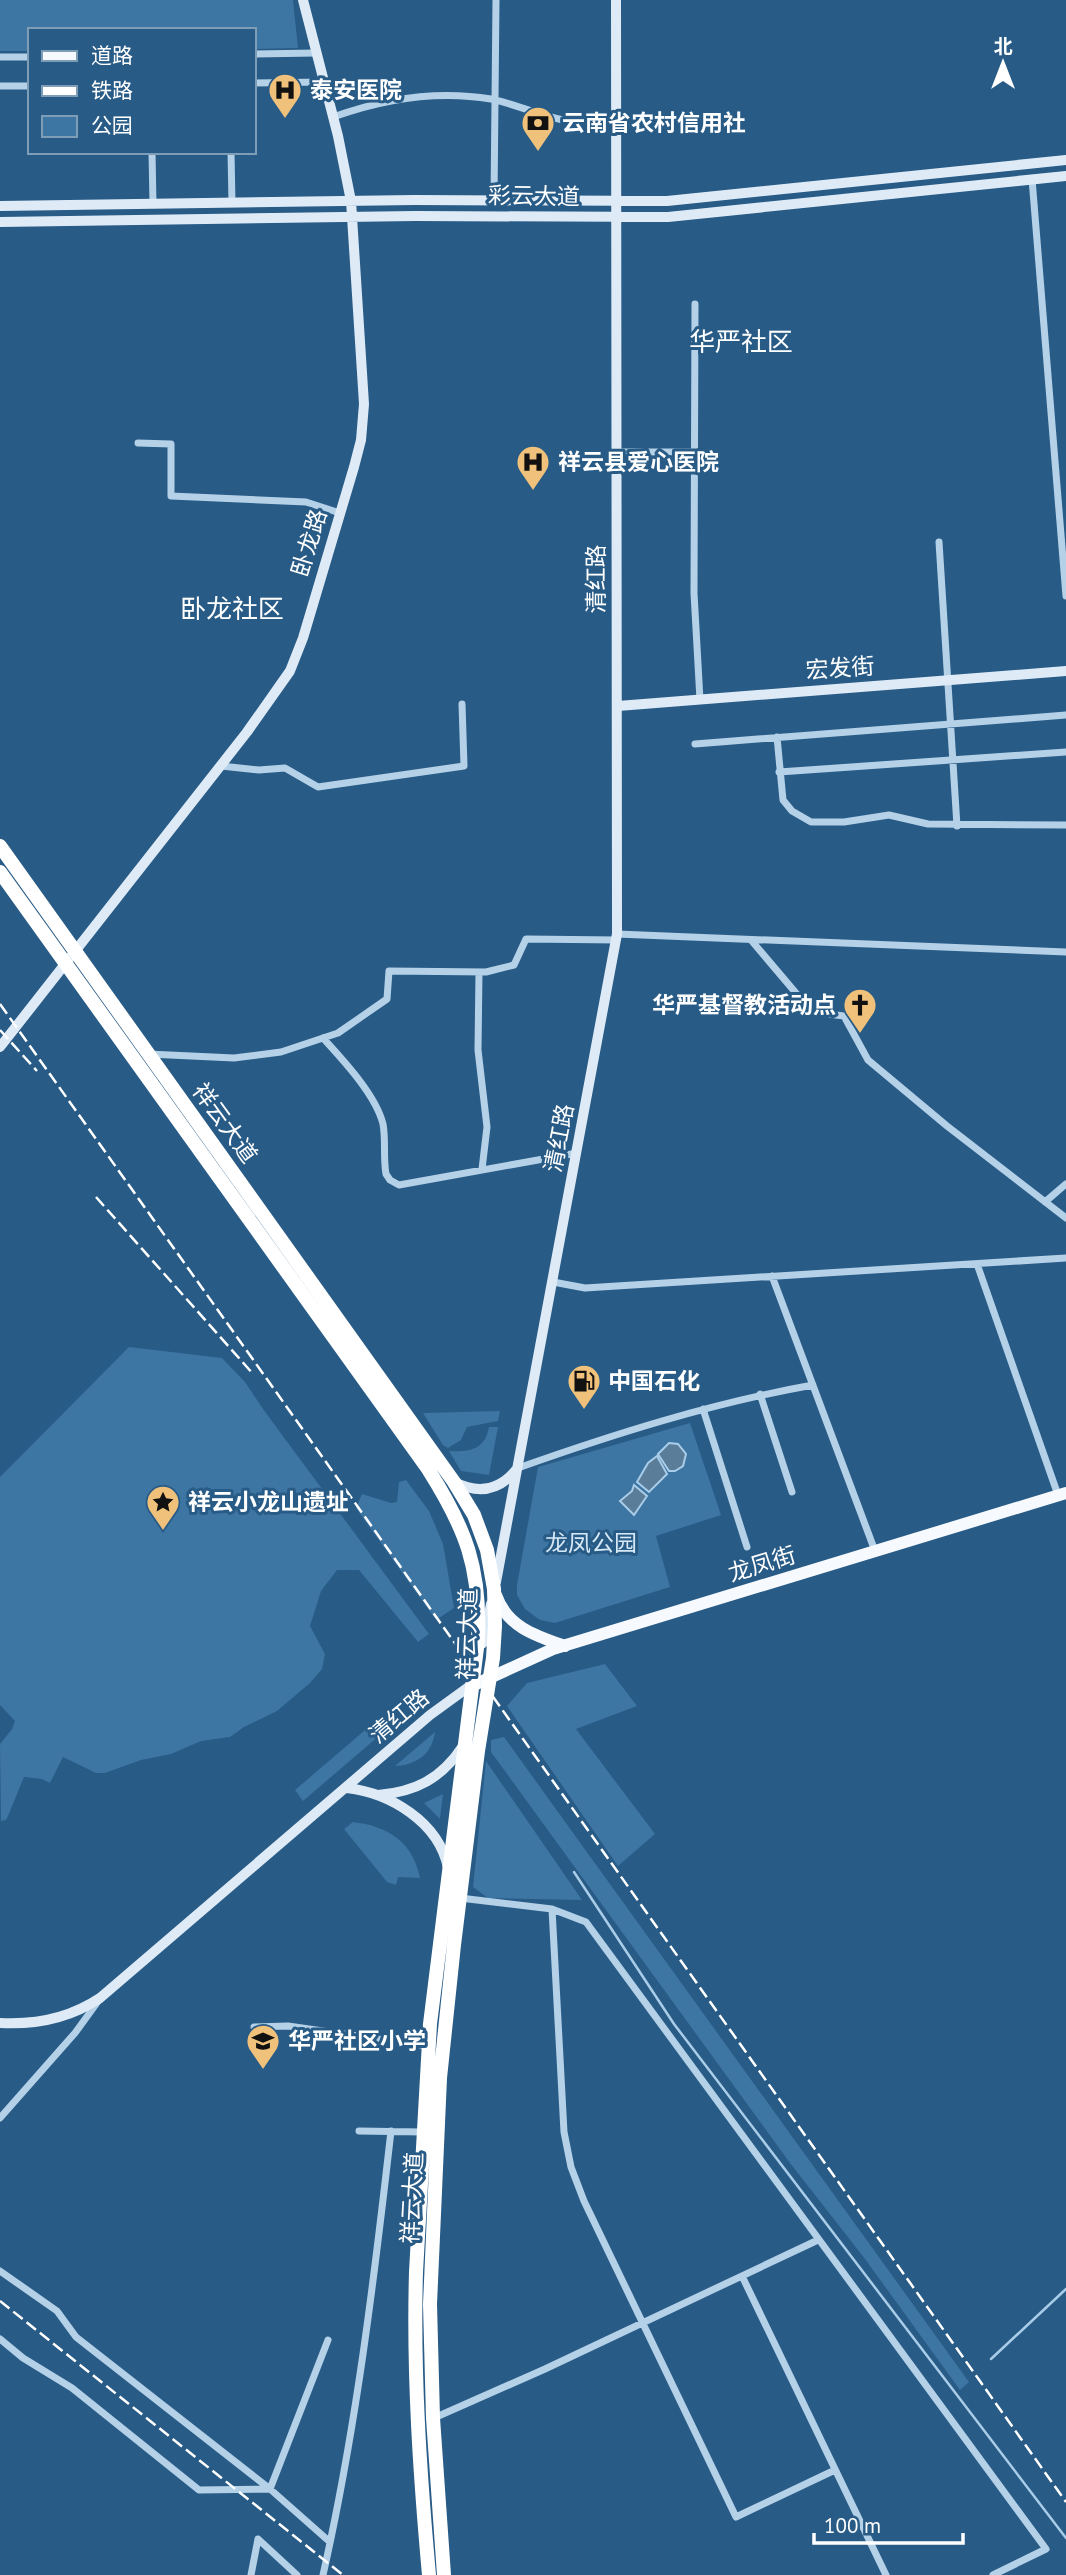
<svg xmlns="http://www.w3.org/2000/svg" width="1066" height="2575" font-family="'PT Sans','Noto Sans SC',sans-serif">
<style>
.green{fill:#3d75a3}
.water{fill:#5a7d9a;stroke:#a9cde8;stroke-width:2}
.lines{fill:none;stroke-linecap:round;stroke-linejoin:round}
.stream{stroke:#a9cde8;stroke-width:2.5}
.street{stroke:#b4d1e8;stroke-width:7}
.secondary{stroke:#deebf7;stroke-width:10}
.primary{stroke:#f6fafe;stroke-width:12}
.highway{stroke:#fff;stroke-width:14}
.rail{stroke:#fff;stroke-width:2.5;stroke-dasharray:12 5;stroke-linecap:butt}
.labels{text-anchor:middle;stroke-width:6;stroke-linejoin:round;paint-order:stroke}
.poi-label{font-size:23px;font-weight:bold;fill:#fff;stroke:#285b86;text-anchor:start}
.street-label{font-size:23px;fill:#fff;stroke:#285b86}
.park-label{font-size:23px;fill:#d7e9f6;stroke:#285b86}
.quarter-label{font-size:26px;fill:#fff;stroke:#285b86}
</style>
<rect width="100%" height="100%" fill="#285b86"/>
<!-- green -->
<path class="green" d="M0 0H293L298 48 254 49V30H30V51H0Z
M129 1347 222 1358 245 1382 263 1409 429 1634 418 1642 359 1570H337L321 1591 310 1626 325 1654 322 1669 310 1683 277 1711 244 1727 230 1737 201 1741 171 1754 141 1760 105 1773H96L63 1757 50 1783 42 1779 24 1777 8 1816 6 1820 1 1821 0 1744 12 1729 15 1721 0 1705V1477Z
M500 1411 498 1421 467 1427 461 1440 448 1448 443 1445 423 1413Z
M690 1423 721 1515 656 1536 670 1587 555 1623 540 1620 525 1609 517 1595V1585L538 1467Z
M489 1427H498L489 1475 461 1471 449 1451C469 1452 485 1450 489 1427Z
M406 1480 429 1511 443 1544 454 1608 436 1620 356 1508 362 1494 391 1503 397 1502 399 1482Z
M605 1664 637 1706 576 1729 655 1834 618 1866 507 1706 527 1683Z
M378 1719 387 1729 303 1801 295 1790Z
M435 1732C432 1754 417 1765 395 1766Z
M504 1737 969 2382 960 2390 865 2259 790 2163 491 1752V1740Z
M486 1761 582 1900 488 1898 473 1887Z
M443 1794 440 1819 424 1803Z
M353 1822C388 1826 413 1842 420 1878L398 1877 396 1885 387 1882 344 1829Z"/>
<!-- water -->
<path class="water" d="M669 1443 678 1444 686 1454 683 1466 675 1471H669L658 1454Z
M657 1456 667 1474 649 1492 637 1482 648 1463Z
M634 1485 647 1496 634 1515 620 1501 632 1491Z"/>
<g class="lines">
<!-- stream -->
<path class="stream" d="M574 1872 674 2024 1066 2538
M991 2359 1066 2289"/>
<!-- street -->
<path class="street" d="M254 54 316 53
M0 57H30
M254 83 324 82
M0 86H30
M333 117C383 99 438 90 491 99 515 104 538 115 563 120 580 123 599 121 616 121
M152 152 153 204
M231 152 232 203
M1032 179 1066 596
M494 200 496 0
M695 304 694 593 700 700
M138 443 171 444V496L306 502 340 513
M617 452H695
M939 542 957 826
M777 737 783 800 792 811 811 822H844L889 815 928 824 1066 825
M695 744 1066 715
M221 766 259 770 285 768 318 787 464 766 462 704
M779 772 1066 752
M617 934 1066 952
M751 940 812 1012 844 1016 868 1060 947 1126 1066 1218
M479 972 478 1050 487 1127 482 1169
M323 1038C343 1060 376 1095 383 1124 386 1140 383 1158 386 1174L390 1180 399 1185 577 1153
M148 1054 234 1058 281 1052 338 1033 387 999 389 971 486 972 514 965 526 939 617 940
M1045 1202 1066 1184
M977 1264 1058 1495
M772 1276 875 1551
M553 1282 585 1288 1066 1258
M760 1394 792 1492
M703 1409 747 1547
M518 1468C614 1434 712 1403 813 1385
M460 1898 552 1909 586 1922 1046 2549 993 2575
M552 1909 564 2132 571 2167 584 2201 736 2517 835 2470
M254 2027 288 2026 428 2046
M0 2118 75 2033 99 2000
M359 2131 422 2132
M0 2271 57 2311 76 2337 270 2489 330 2542
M742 2276 886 2575
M0 2339 23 2358 72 2388 199 2490 270 2489 328 2340
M434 2418 545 2369 818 2240
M251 2575 258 2539 297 2575
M323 2575C356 2429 374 2280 391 2131"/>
<!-- secondary -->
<path class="secondary" d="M0 206 414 200 667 201 1066 160
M0 222 415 216 668 217 1066 176
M618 706 1066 671
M0 1047 247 732 290 671 303 638 354 467 361 440 364 404 351 201 338 136 303 0
M454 1482C478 1494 499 1491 516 1470
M496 1582 617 934 616 0
M483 1643 491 1604
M347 1788C390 1793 439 1822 448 1868
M378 1795C416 1792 442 1778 463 1746
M0 2023C36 2025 70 2018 100 1998L430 1715 474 1683"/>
<!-- primary -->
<path class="primary" d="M496 1595C507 1627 536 1636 565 1646
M474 1685 553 1649 1066 1493"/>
<!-- highway -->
<path class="highway" d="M0 846 454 1482 474 1515 487 1550 494 1589 495 1626 493 1658 478 1751 454 1945 440 2078 430 2304 433 2418 444 2575
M0 872 428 1469C466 1529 481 1568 478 1640L430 2024 416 2272C413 2373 420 2475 429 2575"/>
<!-- rail -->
<path class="rail" d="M0 1004 1066 2502
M0 1030 37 1071
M96 1197 254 1375
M0 2301 343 2575"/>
</g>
<!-- icons -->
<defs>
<symbol id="hospital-pin" viewBox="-11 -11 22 30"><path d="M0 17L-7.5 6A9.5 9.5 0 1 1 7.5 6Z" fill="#efc17a" stroke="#285b86"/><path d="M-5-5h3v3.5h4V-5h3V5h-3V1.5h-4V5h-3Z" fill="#111"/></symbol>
<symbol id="bank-pin" viewBox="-11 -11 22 30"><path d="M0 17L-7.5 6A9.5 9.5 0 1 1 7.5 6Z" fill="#efc17a" stroke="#285b86"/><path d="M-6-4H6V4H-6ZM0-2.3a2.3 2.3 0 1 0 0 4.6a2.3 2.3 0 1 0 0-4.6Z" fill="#111"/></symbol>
<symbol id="church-pin" viewBox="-11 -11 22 30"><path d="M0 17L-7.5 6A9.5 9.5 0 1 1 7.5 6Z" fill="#efc17a" stroke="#285b86"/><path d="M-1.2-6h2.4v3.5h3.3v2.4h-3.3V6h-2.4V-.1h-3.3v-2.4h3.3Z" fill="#111"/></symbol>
<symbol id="fuel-pin" viewBox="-11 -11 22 30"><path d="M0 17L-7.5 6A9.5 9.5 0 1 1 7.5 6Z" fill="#efc17a" stroke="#285b86"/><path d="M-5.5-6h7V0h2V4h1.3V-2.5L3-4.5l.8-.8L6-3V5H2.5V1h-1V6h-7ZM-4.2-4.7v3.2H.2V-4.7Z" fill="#111"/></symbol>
<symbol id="sight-pin" viewBox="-11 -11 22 30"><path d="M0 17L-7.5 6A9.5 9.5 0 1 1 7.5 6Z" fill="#efc17a" stroke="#285b86"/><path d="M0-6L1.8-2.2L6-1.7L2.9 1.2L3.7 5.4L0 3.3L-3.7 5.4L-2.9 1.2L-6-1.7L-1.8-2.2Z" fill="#111"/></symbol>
<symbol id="school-pin" viewBox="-11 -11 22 30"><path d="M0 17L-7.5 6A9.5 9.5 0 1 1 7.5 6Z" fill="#efc17a" stroke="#285b86"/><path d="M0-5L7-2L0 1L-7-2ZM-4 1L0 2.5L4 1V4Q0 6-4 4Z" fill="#111"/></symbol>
</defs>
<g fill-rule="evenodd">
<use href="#hospital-pin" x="266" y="71" width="38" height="52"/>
<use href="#bank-pin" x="519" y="104" width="38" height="52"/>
<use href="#hospital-pin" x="514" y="443" width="38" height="52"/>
<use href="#church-pin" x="841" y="986" width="38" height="52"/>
<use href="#fuel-pin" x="565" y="1362" width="38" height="52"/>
<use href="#sight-pin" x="144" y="1483" width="38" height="52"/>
<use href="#school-pin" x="244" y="2022" width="38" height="52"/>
</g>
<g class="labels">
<!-- poi labels -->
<g class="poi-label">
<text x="310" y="98">泰安医院</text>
<text x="562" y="131">云南省农村信用社</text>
<text x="558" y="470">祥云县爱心医院</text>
<text x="836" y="1013" text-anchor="end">华严基督教活动点</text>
<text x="608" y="1389">中国石化</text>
<text x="188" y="1510">祥云小龙山遗址</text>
<text x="288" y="2049">华严社区小学</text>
</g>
<!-- street labels -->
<g class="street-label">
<text transform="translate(534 196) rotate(1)" y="8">彩云大道</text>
<text transform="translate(309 543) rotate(-73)" y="8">卧龙路</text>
<text transform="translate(596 579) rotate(-90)" y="8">清红路</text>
<text transform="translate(840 668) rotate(-4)" y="8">宏发街</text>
<text transform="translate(225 1123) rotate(54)" y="8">祥云大道</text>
<text transform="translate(559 1138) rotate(-79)" y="8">清红路</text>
<text transform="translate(762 1564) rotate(-17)" y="8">龙凤街</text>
<text transform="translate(467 1634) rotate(-88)" y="8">祥云大道</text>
<text transform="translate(399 1716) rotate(-40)" y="8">清红路</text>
<text transform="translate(412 2198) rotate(-87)" y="8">祥云大道</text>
</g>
<!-- park labels -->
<g class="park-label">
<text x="591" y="1551">龙凤公园</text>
</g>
<!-- quarter labels -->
<g class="quarter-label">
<text x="741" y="351">华严社区</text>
<text x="232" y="618">卧龙社区</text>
</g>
</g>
<!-- legend -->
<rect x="28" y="28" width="228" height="126" fill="#285b86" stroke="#7e9db6" stroke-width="2"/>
<rect x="42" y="51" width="35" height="10" fill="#f6fafe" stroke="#7e9db6" stroke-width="2"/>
<text x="91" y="63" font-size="21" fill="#ffffff">道路</text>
<rect x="42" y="86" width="35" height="10" fill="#ffffff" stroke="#7e9db6" stroke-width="2"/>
<text x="91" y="98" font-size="21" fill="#ffffff">铁路</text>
<rect x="42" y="116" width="35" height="21" fill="#3d75a3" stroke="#7e9db6" stroke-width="2"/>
<text x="91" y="133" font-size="21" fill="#ffffff">公园</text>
<!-- north arrow -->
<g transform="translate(1003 63)" stroke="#285b86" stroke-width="5" paint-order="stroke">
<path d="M0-5L12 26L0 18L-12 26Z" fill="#ffffff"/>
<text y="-10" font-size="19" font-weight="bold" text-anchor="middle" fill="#ffffff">北</text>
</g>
<!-- scale -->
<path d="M814 2533v10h149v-10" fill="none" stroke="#ffffff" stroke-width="3.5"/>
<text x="824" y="2533" font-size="21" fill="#ffffff" stroke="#285b86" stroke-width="5" paint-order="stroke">100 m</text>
</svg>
